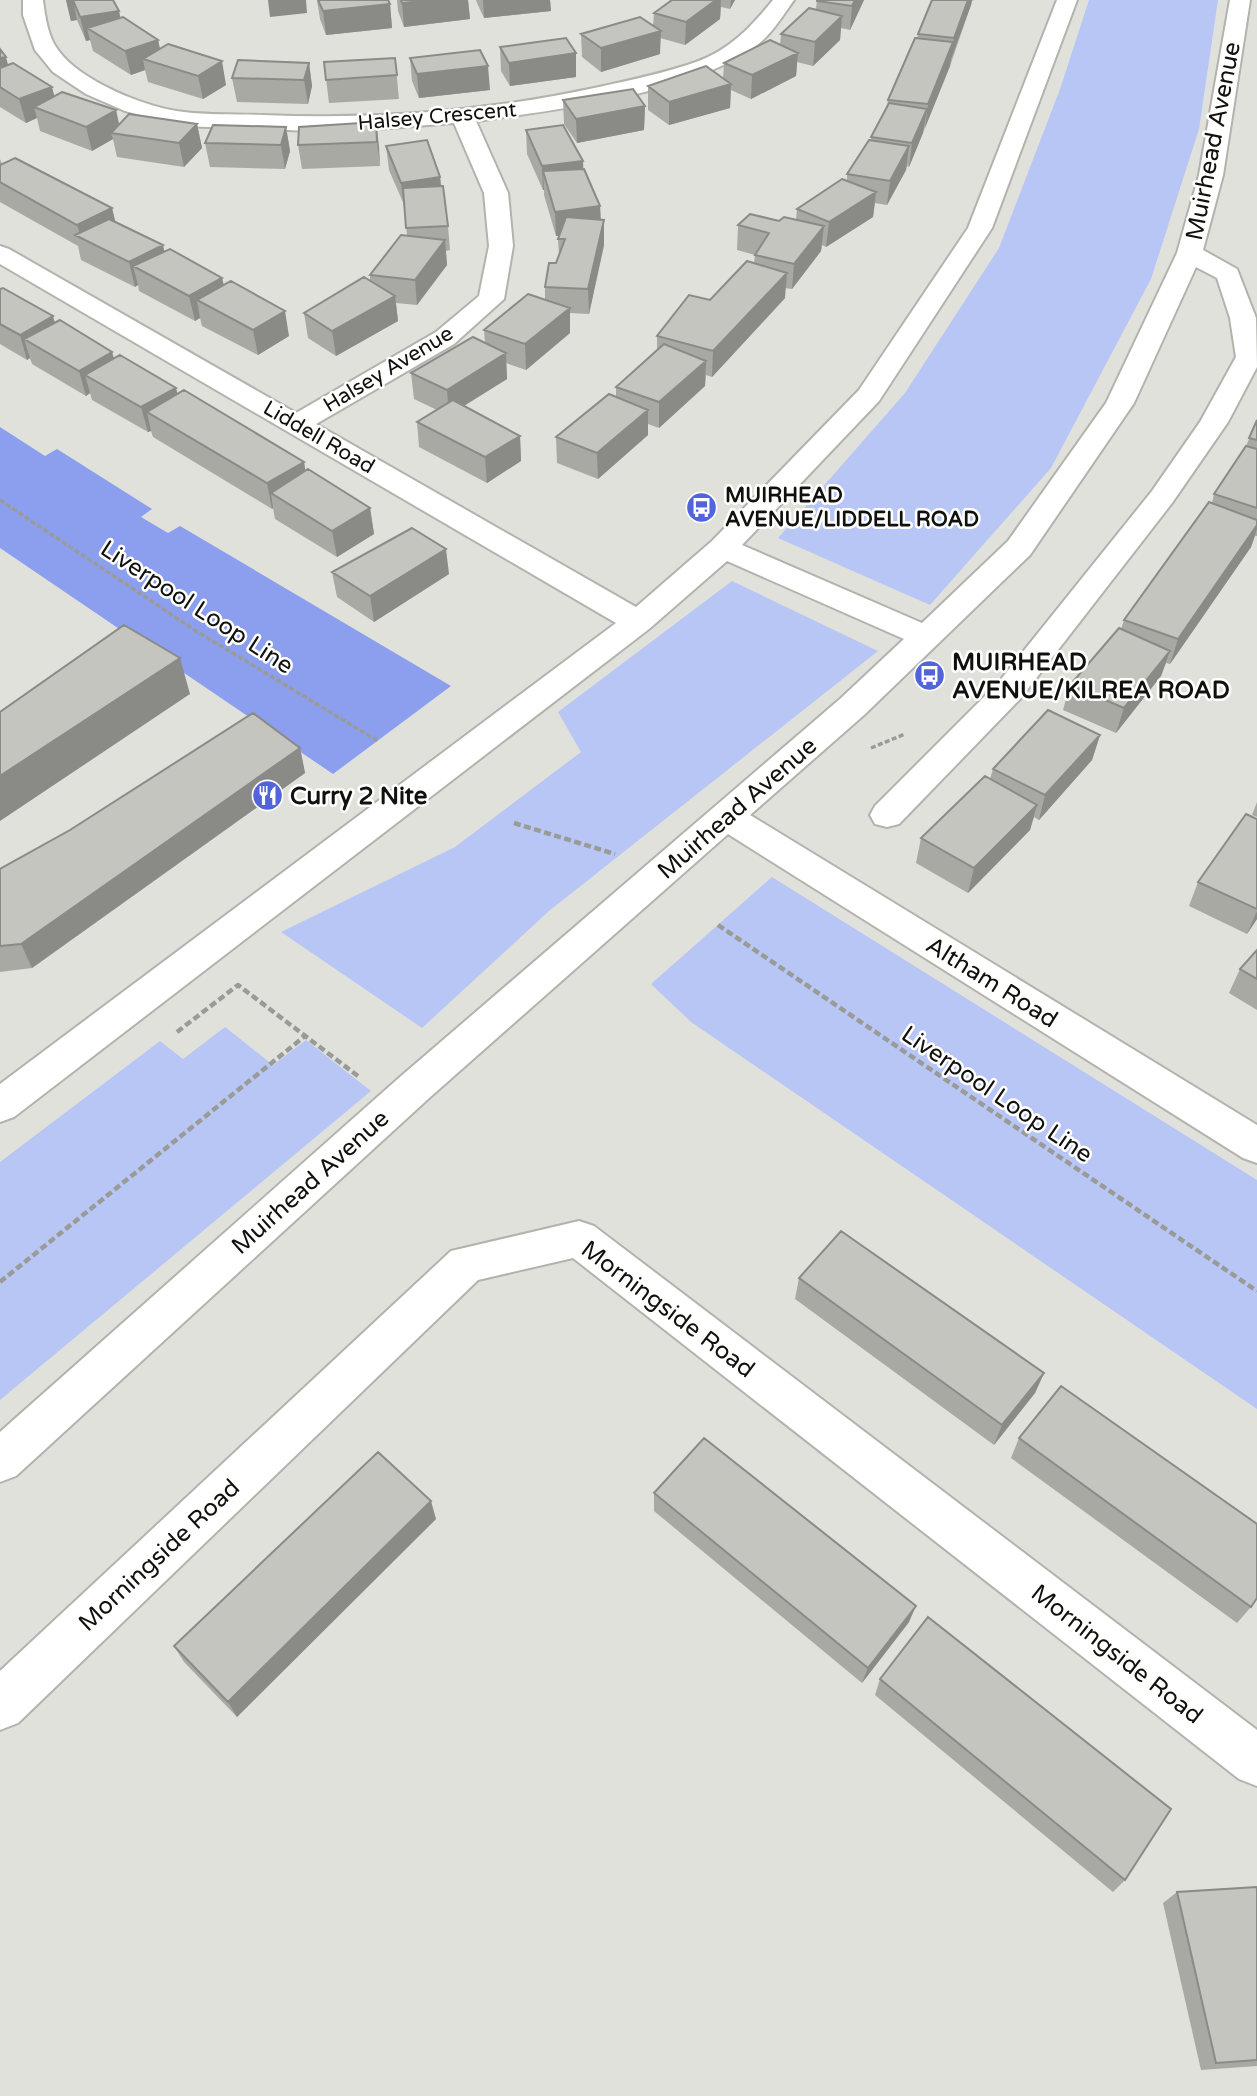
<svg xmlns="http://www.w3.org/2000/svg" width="1257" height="2096" font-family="'Varela Round',sans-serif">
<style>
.green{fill:#b8c6f6}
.forest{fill:#8b9fee}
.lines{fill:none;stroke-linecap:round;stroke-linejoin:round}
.minor-casing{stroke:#b3b3ad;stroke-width:4}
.path-far1{stroke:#9a9a96;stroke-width:3.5;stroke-dasharray:5 2.5;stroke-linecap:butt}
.path{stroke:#9a9a96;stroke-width:4.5;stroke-dasharray:7 3.5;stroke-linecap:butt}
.minor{fill:#fff;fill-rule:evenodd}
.wall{fill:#a9a9a4}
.shaded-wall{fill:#8a8a86}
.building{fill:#c5c5bf;stroke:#8a8a86;stroke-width:2}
.labels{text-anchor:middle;stroke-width:5;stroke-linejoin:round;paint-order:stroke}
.far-street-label{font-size:21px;fill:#10100e;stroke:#fffffe}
.far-poi-label{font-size:21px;font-weight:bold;fill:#10100e;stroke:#fffffe;text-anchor:start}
.street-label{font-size:24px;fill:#10100e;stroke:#fffffe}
.poi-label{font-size:24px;font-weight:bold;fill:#10100e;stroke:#fffffe;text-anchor:start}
</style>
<rect width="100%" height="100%" fill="#e1e1db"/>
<!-- green -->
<path class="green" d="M1089 0H1218L1199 129 1151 279 1051 468 930 605 778 538 905 393 999 248 1060 89Z
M732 581 878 651 549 911 422 1028 281 932 455 847 581 752 558 712Z
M772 877 1257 1180V1409L691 1022 651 984Z
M225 1027 273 1065 306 1040 371 1091 0 1400V1162L160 1041 183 1059Z"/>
<!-- forest -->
<path class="forest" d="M0 427 45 456 57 449 152 509 141 517 168 533 180 526 451 686 333 774 0 548Z"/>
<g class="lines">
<defs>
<path id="minor" d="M23 0H43C45 16 48 37 58 50 80 81 146 108 184 112 210 115 237 114 263 115 375 120 489 111 599 87 631 80 665 73 696 62 730 50 751 27 773 0H794C784 14 771 35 757 45 693 94 556 110 476 121L508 193 513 246 504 299 454 344 316 424 636 607 712 541 859 390 968 228 1057 0H1077L992 228 879 401 742 545 922 623 1008 541 1106 403 1177 253 1199 175 1230 0H1250L1223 175 1203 250 1237 269 1256 318 1257 367 1228 422 1172 503 1020 699 899 824 887 827 875 824 870 815 875 806 998 683 1152 491 1200 422 1236 357 1230 318 1217 278 1196 267 1134 403 1030 555 864 715 750 815 1257 1125V1163L1243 1158 728 834 428 1099 16 1476 0 1482V1432L400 1077 840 699 904 639 727 561 649 629 14 1117 0 1122V1084L616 623 0 264V246L9 249 296 413 436 332 479 296 489 246 484 193 454 123 338 132 181 126 125 111 86 94 53 72 35 50 23 15Z
M579 1221 594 1226 1257 1730V1786L1239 1779 573 1258 478 1280 18 1723 0 1730V1671L451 1251Z"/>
</defs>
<!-- minor casing -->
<use href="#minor" class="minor-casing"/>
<!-- path-far1 -->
<path class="path-far1" d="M0 500 196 631 378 741
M871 748 905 734"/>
<!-- path -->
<path class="path" d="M514 823 615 854
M718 925 1257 1291
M177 1032 238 985 358 1076
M0 1282 305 1036"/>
<!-- minor -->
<use href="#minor" class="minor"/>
</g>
<!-- wall -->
<path class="wall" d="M66 0H113L120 17 158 40 160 49 226 85 203 99 148 82 145 70 131 75 93 51 90 40 86 41 77 20 71 21Z
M317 0H388L390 4 392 28 326 35 320 19Z
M397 0H468L470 19 404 27 398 11Z
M476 0H550L551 11 484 18 477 3Z
M672 0H735L730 9 721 7 720 19 685 45 660 38V54L601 72 582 57 581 34 653 26 654 13Z
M817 0H864L850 30 841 28 840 40 813 66 797 62 796 76 751 99 731 90 730 108 669 125 648 110V86L723 79 724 63 780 45 781 34 816 9Z
M932 0H974L972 1 971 5 950 66 909 167 907 166 906 170 887 205 875 203 873 217 826 247 822 245 821 251 792 289 785 288V298L712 377 706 375 705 386 659 428 648 424V435L598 479 557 463 556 437 616 396V387L657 350V336L710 300 754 263 755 255 737 250 738 225 779 221 796 220 797 209 847 181V174L871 140V137L887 107 888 100 917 38 918 34Z
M500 47 576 77 510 86 501 71Z
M0 49 8 65 54 96 116 110 119 124H197L202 148 184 167 117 157 113 139 92 151 40 131 37 118 26 123 0 107Z
M395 58 399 99 329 103 324 62Z
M410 58 490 90 419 98 412 81Z
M309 63 312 86 308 104 237 102 232 78Z
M563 100 645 106 644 130 577 143 564 124Z
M376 122 380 166 302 169 298 145Z
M286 127 290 151 285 169 210 167 205 143Z
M526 130 583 169 600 206 601 220H604V245L589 314 570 313V333L526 370 506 363 507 379 464 406 520 436 521 461 487 483 419 447 417 422 437 410 414 399 411 373 485 343 484 330 545 300V287L559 255 558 239 559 236H556L544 195V190H543L527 154Z
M386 146 440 177 448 226 450 250 446 251 447 265 417 305 396 303 398 321 336 356 308 338 304 313 370 281V275L407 236 405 207 389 170Z
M0 159 2 164 112 208 115 221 163 245 164 252 222 278 224 285 289 336 258 355 202 326 200 318 195 321 139 291 138 285 135 287 81 260 78 246 0 202Z
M0 289 55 322 112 352 114 359 176 388 177 394 304 462 305 471 370 508 374 534 337 557 275 519 273 508 272 509 153 437 151 431 148 432 92 400 90 393 86 396 32 364 30 358 27 360 0 344Z
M1257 420V536H1255L1251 547 1170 664 1166 663 1161 676 1116 733 1063 710 1070 685 1121 629 1124 620 1212 503 1214 494 1246 446Z
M332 572 449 574 374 622 337 597Z
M1100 735 1092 760 1039 820 1034 817 1030 830 968 893 916 863 921 838 990 779 993 769Z
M300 748 305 773 32 968 0 972V869Z
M1257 802V817L1252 815Z
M1257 819V919L1247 934 1189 906 1198 882Z
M1257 950V1010L1229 993 1240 969Z
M799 1278 1044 1373 1035 1393 994 1445 795 1299Z
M1019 1438 1251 1607 1237 1623 1011 1458Z
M654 1493 909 1622 862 1683 654 1511Z
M436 1519 237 1717 184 1662 174 1646Z
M880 1679 1125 1880 1113 1892 875 1695Z
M1257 1887V2066L1201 2070 1163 1903 1177 1892Z"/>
<!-- shaded-wall -->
<path class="shaded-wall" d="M66 0H73L77 20 71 21Z
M268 0H306L307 13 270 17Z
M433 0H468L470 19 404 27 402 3Z
M483 0H550L551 11 484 18Z
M716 0H721L720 19 685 45 686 22Z
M731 0H735L730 9Z
M855 0H864L863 2 850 30 852 6Z
M968 0H972L971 5 950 62 954 38Z
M390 4 392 28 326 35 323 11Z
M119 11 124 35 87 28 90 40 86 41 80 17Z
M842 16 840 40 813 66 815 42Z
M661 31 660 54 601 72V48Z
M158 40 163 63 143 59 145 70 131 75 125 51Z
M953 42 950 66 925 128 928 104Z
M576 53V77L510 86 509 63Z
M798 53 796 76 751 99 752 75Z
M6 57 12 80 0 83V58Z
M222 61 226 85 203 99 198 76Z
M309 63 312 86 308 104 304 80Z
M488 66 490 90 419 98 417 74Z
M731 84 730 108 669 125V102Z
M52 87 58 110 34 107 37 118 26 123 19 99Z
M645 106 644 130 577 143 576 119Z
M927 109 923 133 909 167 912 143Z
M116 110 121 134 111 133 113 139 92 151 86 127Z
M376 122 379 146 380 166 377 142Z
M197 124 202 148 184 167 179 143Z
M286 127 290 151 285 169 281 145Z
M909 146 906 170 887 205 890 181Z
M583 161 584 185 543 171 544 190H543L542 166Z
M440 177 442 201 404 207 401 183Z
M876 192 873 217 826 247 829 222Z
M600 206 601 230 556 236 555 212Z
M112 208 118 233 81 238 77 225Z
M604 220V245L589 314 588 289Z
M824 226 821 251 792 289 794 264Z
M445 240 447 265 417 305 415 280Z
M163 245 168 270 133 266 138 285 135 287 129 262Z
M787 273 785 298 712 377 713 351Z
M222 278 227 303 197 300 200 318 195 321 189 296Z
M395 296 398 321 336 356 332 331Z
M570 308V333L526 370 525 344Z
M285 311 289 336 258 355 253 330Z
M53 316 60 341 24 339 30 358 27 360 20 335Z
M112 352 119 377 85 375 90 393 86 396 79 371Z
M506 353 507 379 449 415 447 390Z
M706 361 705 386 659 428V402Z
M176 388 182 413 147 412 151 431 148 432 141 407Z
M648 410V435L598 479 597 453Z
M520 436 521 461 487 483 485 457Z
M304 462 308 487 271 493 273 508 272 509 267 483Z
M370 508 374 534 337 557 332 531Z
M1257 525V529L1251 547 1170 664 1178 639Z
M446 549 449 574 374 622 370 596Z
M1170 651 1161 676 1116 733 1124 708Z
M180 658 190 694 0 821V776Z
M1100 735 1092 760 1039 820 1045 795Z
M300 748 305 773 32 968 21 944Z
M1037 805 1030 830 968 893 974 868Z
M1257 911V919L1247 934Z
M1044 1373 1035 1393 994 1445 1002 1425Z
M431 1501 436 1519 237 1717 228 1702Z
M916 1606 909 1622 862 1683 868 1668Z"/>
<!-- building -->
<path class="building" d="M73 0H113L119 11 80 17Z
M318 0H388L390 4 323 11Z
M401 0H433L402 3Z
M672 0H716L686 22 654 13Z
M817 0H855L852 6 817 1Z
M932 0H968L954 38 918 34Z
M809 8 842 16 815 42 781 34Z
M123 17 158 40 125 51 87 28Z
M640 17 661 31 601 48 581 34Z
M566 38 576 53 509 63 500 47Z
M915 38 953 42 928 104 888 100Z
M770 40 798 53 752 75 724 63Z
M168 44 222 61 198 76 143 59Z
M0 49 6 57 0 58Z
M480 50 488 66 417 74 410 58Z
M395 58 397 75 326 80 324 62Z
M238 60 309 63 304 80 232 78Z
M13 63 52 87 19 99 0 87V68Z
M706 66 731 84 669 102 648 86Z
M633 89 645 106 576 119 563 100Z
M62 92 116 110 86 127 34 107Z
M889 103 927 109 912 143 871 137Z
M129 114 197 124 179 143 111 133Z
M376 122 377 142 298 145 299 127Z
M213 125 286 127 281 145 205 143Z
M563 125 583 161 542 166 526 130Z
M427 140 440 177 401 183 386 146Z
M869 140 909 146 890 181 847 174Z
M15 158 112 208 77 225 0 182V165Z
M584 169 600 206 555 212 543 171Z
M842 179 876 192 829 222 797 209Z
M443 186 448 226 406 228 403 188Z
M750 214 779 221 784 217 824 226 794 264 755 255 769 233 738 225Z
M566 217 604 220 588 289 545 287 549 263H556L565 239H558Z
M109 219 163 245 129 262 75 235Z
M401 235 445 240 415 280 370 275Z
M170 249 222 278 189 296 133 266Z
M747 261 787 273 713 351 657 336 689 295 710 300Z
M364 277 395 296 332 331 304 313Z
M231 281 285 311 253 330 197 300Z
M3 288 53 316 20 335 0 324V289Z
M528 294 570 308 525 344 484 330Z
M60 320 112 352 79 371 24 339Z
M473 337 506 353 447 390 411 373Z
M664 344 706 361 659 402 616 387Z
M120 355 176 388 141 407 85 375Z
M184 390 304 462 267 483 147 412Z
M609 394 648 410 597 453 556 437Z
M453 400 520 436 485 457 417 422Z
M1257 420V440L1249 438Z
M1246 446 1257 449V508L1214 494Z
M308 469 370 508 332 531 271 493Z
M1209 502 1257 520V525L1178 639 1124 620Z
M412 528 446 549 370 596 332 572Z
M124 625 180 658 0 776V712Z
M1119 628 1170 651 1124 708 1070 685Z
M1048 710 1100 735 1045 795 993 769Z
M253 713 300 748 21 944 0 946V869L70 830Z
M985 776 1037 805 974 868 921 838Z
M1246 814 1257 819V909L1198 882Z
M1257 950V979L1240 969Z
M841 1231 1044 1373 1002 1425 799 1278Z
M1061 1386 1257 1524V1598L1251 1607 1019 1438Z
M704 1438 916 1606 868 1668 654 1493Z
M378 1452 431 1501 228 1702 174 1646Z
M928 1617 1171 1809 1125 1880 880 1679Z
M1257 1887V2060L1216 2063 1177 1892Z"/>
<!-- icons -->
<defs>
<symbol id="bus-disc" viewBox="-11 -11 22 22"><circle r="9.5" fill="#5164da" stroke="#fffffe"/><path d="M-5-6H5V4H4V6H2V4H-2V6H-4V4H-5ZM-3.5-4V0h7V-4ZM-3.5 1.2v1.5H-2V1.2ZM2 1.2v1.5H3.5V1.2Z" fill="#fff"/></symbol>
<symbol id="restaurant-disc" viewBox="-11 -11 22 22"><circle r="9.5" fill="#5164da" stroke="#fffffe"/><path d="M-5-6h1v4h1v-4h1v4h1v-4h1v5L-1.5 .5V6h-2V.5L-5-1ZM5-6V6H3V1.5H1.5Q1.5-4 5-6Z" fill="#fff"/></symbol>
</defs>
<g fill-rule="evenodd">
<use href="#bus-disc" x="684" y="490" width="35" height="35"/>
<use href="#bus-disc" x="912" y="658" width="35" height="35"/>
<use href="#restaurant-disc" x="250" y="778" width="35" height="35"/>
</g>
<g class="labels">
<!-- far-street labels -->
<g class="far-street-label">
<text transform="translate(437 116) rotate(-5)" y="7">Halsey Crescent</text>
<text transform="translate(388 369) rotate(-31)" y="7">Halsey Avenue</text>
<text transform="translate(319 437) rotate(30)" y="7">Liddell Road</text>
</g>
<!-- far-poi labels -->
<g class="far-poi-label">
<text x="725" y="502">MUIRHEAD<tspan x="725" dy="24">AVENUE/LIDDELL ROAD</tspan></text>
</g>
<!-- street labels -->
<g class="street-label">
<text transform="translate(1213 141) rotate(-79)" y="8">Muirhead Avenue</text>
<text transform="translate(197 607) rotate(33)" y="8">Liverpool Loop Line</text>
<text transform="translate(737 808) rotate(-41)" y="8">Muirhead Avenue</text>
<text transform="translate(992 982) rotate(32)" y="8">Altham Road</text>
<text transform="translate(997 1094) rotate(34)" y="8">Liverpool Loop Line</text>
<text transform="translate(310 1182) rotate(-42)" y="8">Muirhead Avenue</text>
<text transform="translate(668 1309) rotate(37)" y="8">Morningside Road</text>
<text transform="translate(159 1555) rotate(-43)" y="8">Morningside Road</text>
<text transform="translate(1117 1654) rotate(38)" y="8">Morningside Road</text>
</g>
<!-- poi labels -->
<g class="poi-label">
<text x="952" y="670">MUIRHEAD<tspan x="952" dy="28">AVENUE/KILREA ROAD</tspan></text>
<text x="290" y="804">Curry 2 Nite</text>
</g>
</g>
</svg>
